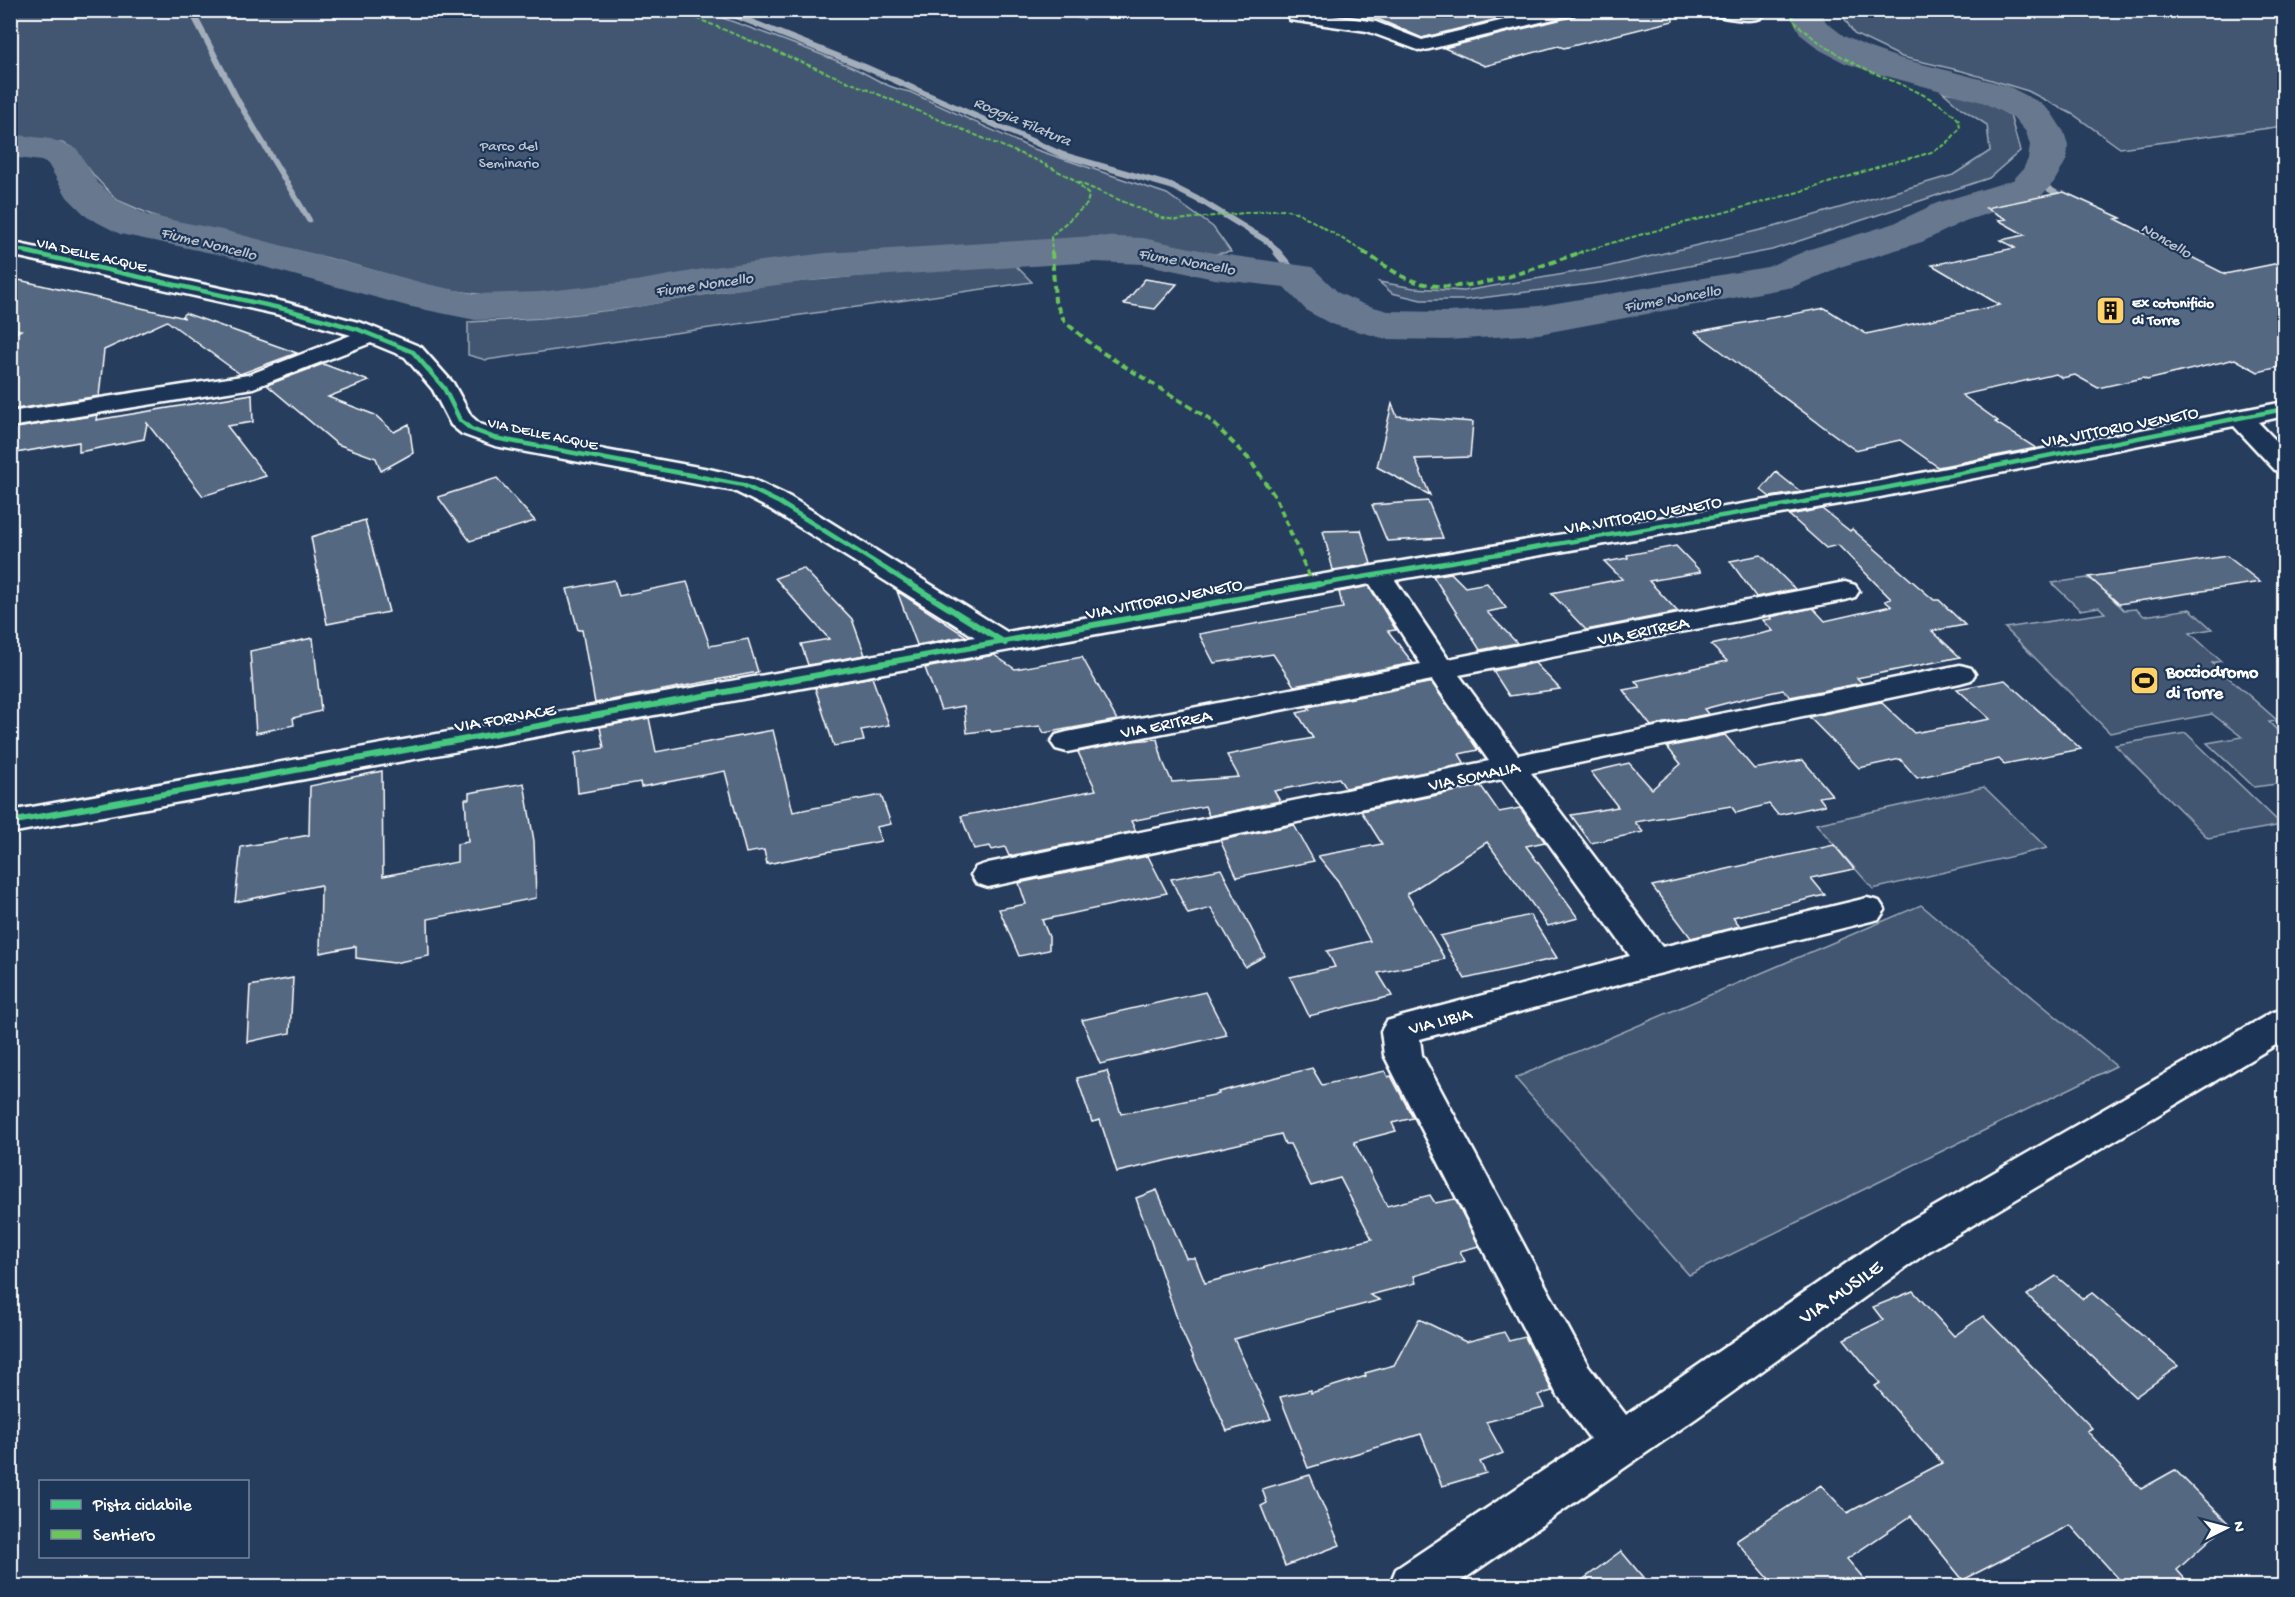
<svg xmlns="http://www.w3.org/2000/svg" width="2295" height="1597" font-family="'Gochi Hand',sans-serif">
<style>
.green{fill:#425672;stroke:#a0aab8;stroke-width:1.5}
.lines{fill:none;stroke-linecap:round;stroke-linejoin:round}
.stream-far1{stroke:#a4aebb;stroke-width:6}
.stream{stroke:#a4aebb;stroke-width:8}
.river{fill:#67788e;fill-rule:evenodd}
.building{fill:#556781;stroke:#fff;stroke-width:1.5}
.street-casing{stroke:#fff;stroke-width:5}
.street{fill:#1d3557;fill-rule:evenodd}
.quiet-far1{stroke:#6ac65a;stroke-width:2;stroke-dasharray:5 2;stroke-linecap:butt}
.quiet{stroke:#6ac65a;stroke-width:4;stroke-dasharray:7 4;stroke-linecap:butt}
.cycleway-far2-casing{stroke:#1d3557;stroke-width:6}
.cycleway-far1-casing{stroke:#1d3557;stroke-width:8}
.cycleway-casing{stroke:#1d3557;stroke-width:10}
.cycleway-far2{stroke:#46c982;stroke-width:4}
.cycleway-far1{stroke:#46c982;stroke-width:4.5}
.cycleway{stroke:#46c982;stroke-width:6}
.labels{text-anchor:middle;stroke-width:4.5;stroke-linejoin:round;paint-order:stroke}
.far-park-label{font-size:15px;fill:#bdc4ce;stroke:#1d3557}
.far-street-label{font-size:15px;fill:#fff;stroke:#1d3557}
.far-poi-label{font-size:15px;font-weight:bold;fill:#fff;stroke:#1d3557;text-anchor:start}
.far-water-label{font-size:16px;font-style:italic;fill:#bbc2cc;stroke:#1d3557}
.street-label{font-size:18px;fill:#fff;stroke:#1d3557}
.poi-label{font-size:18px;font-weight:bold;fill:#fff;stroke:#1d3557;text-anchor:start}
.near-street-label{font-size:21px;fill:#fff;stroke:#1d3557}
</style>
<rect width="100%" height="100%" fill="#263d5e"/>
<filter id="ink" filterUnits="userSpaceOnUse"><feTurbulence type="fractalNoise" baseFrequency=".0167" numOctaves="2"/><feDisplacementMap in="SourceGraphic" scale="12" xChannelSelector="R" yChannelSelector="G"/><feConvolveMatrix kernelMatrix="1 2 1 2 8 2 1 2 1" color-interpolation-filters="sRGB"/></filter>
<g filter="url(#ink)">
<!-- green -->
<path class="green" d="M10 11H703C751 28 799 45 847 65 870 74 885 88 910 92L1031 148 1167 194 1213 227 1231 252 1214 254 1153 242 1002 246 755 267 551 295 498 297 436 288 328 258 161 219 117 200 95 177 73 148 62 143 11 140Z
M1840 11H2284V126L2120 148 2074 115 2028 91 1962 71 1902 57 1854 34Z
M1943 92 1976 97 2010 115 2020 151 1989 178 1772 250 1606 282 1465 300H1421L1392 293 1379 282 1414 288 1464 291 1606 267 1777 226 1953 175 1990 151 1987 125 1961 108Z
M1012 262 1032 282 486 360 468 355V322L543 318 627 308 759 285Z
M2087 578 2094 581 2124 610 2136 609 2144 616 2190 609 2212 629 2190 633 2221 661 2212 663 2278 721 2269 722 2284 737V783L2254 787 2207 743 2242 737 2212 714 2110 733 2005 628 2105 613 2099 607 2080 610 2052 583Z
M2186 733 2282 825 2208 838 2115 745Z
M1984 787 2047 848 1873 889 1816 824Z
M1921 905 2116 1066 1689 1275 1515 1078Z"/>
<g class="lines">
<!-- stream-far1 -->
<path class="stream-far1" d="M191 10 238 101 309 220
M721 10 865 67 1063 155 1171 186 1203 202 1270 243 1278 253
M2035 181 2068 200"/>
<!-- stream -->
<path class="stream" d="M1277 252 1297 276"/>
<!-- river -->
<path class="river" d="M1787 10H1820L1826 22 1844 36 1870 48 1899 58 2008 86 2039 102 2051 112 2064 132 2068 145 2067 159 2054 182 2041 196 1965 221 1922 242 1840 267 1793 287 1539 334 1448 340 1386 339 1331 324 1307 311 1284 287 1214 279 1143 264 1095 262 826 279 720 292 636 307 539 318 475 320 407 306 221 255 120 234 87 217 67 197 48 164 41 161 10 157V134L51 139 77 149 97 182 115 199 147 215 227 231 427 284 475 294 539 292 636 281 720 266 826 253 1095 236 1143 238 1214 253 1312 267 1339 293 1363 304 1388 311 1448 312 1539 306 1767 267 1810 249 1892 224 1937 203 2013 180 2023 169 2028 159 2030 145 2026 132 2013 117 1982 102 1875 73 1845 63 1820 50 1801 35Z"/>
</g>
<!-- building -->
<path class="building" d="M1357 10H1533L1422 38Z
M1578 10H1672L1673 21 1564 48 1558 46 1485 66 1444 48 1575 16Z
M2064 192 2121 218 2116 219 2225 274 2284 262V366L2258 372 2235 359 2147 380 2143 378 2098 388 2075 375 2062 378 2056 374 1962 395 1998 421 1995 422 2036 448 1938 467 1900 440 1855 450 1695 332 1825 308 1866 334 2000 305 1932 265 2015 248 2001 240 2025 235 1998 220 2006 219 1986 208Z
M10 278 185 318 182 316 185 313 297 353 240 374 167 321 104 350 99 396 10 410V336L21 330 10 328Z
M1145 279 1177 284 1155 309 1124 304Z
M323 364 369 381 328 397 375 415 394 432 409 424 413 453 381 471 376 458 337 444 267 385Z
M252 394 253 422 227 426 266 476 203 496 147 423 144 439 79 452V442L10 454V429L97 415 96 420Z
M1392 404 1397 416 1473 422 1470 457 1415 459 1430 495 1377 467Z
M1776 472 1801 492 1770 497 1761 490Z
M497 478 535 521 470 541 438 497Z
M1428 501 1443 538 1387 541 1372 505Z
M1822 509 1850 531 1852 529 1934 600H1939L1965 625 1932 631 1960 657 1857 678 1862 683 1790 697 1783 690 1746 698 1704 709 1708 714 1651 726 1623 690 1640 687 1635 681 1727 661 1711 645 1773 631 1763 620 1771 619 1770 617 1813 608 1825 621 1891 606 1885 601 1891 599 1838 545 1826 548 1789 515Z
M365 520 389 612 327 624 311 537Z
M1361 530 1371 564 1333 570 1323 531Z
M1676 546 1701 572 1649 581 1678 612 1586 630 1551 593 1622 579 1605 562 1628 558 1627 555Z
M1761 555 1795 589 1756 597 1730 561Z
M2227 556 2260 582 2119 604 2089 577Z
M803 568 852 619 865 655 808 665 801 644 829 639 775 578Z
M1451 573 1465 587 1487 583 1506 608 1487 612 1517 643 1480 650 1433 576Z
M614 580 619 596 687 582 710 646 748 639 758 672 595 703 582 630H578L567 589Z
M1369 586 1396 630 1388 631 1413 663 1294 686 1273 654 1214 663 1199 634 1343 608 1339 592Z
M897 591 966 636 917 645Z
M313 638 321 711 293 718 294 725 256 733 250 651Z
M994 655 1015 669 1082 657 1117 720 1044 733 1040 726 991 732 990 730 967 733 964 706 941 710 925 668Z
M1535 663 1560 689 1509 696 1493 671Z
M872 677 889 725 861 730 864 741 834 746 815 688Z
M2005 680 2081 749 2004 764 1999 759 1917 778 1900 759 1859 768 1809 717 1881 702 1914 733 1990 719 1957 689Z
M1428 683H1432L1478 750 1459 754 1465 764 1345 788 1339 778 1274 791 1280 801 1209 816 1205 806 1131 821 1136 831 1009 856 1005 847 992 850 990 846 974 849 961 816 1096 790 1078 752 1132 741 1157 739 1163 762 1172 782 1239 777 1227 755 1313 738 1297 713 1310 710 1308 707Z
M649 718 656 752 773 730 793 812 881 795 891 824 876 827 881 841 767 864 764 850 746 853 725 771 641 787 640 782 578 793 575 753 604 748 600 727Z
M1725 735 1754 769 1803 760 1832 795 1819 797 1825 805 1778 815 1769 804 1736 813 1731 806 1635 822 1643 832 1591 843 1571 815 1618 807 1591 772 1629 763 1652 789 1681 764 1667 747Z
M382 771 383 876 457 862V844L468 842 465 799H469V793L524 783 534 841 536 898 428 919 429 956 394 963 356 958V946L320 953 321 885 235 902 241 847 309 835 310 786Z
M1481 786 1499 812 1520 808 1545 842 1526 846 1578 918 1548 926 1487 842 1407 894 1445 959 1378 973 1392 996 1309 1016 1290 977 1335 967 1327 951 1370 941 1338 881 1318 856 1382 844 1361 811Z
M1294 825 1314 861 1237 877 1220 840Z
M1834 845 1854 869 1811 878 1825 895 1733 917 1740 926 1691 938 1652 886Z
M1148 856 1167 893 1042 920 1049 937V950L1019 956 999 909 1026 904 1019 883Z
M1221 869 1265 956 1245 967 1211 908 1188 914 1171 879Z
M1530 915 1557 958 1465 979 1440 936Z
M293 978 290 1033 247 1042 250 986Z
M1205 992 1227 1035 1100 1064 1082 1020Z
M1312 1068 1322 1085 1385 1071 1388 1077 1391 1076 1413 1118 1392 1123 1396 1131 1354 1142 1387 1206 1430 1195 1435 1203 1455 1199 1479 1246 1460 1251 1465 1261 1414 1276 1416 1283 1370 1295 1380 1300 1234 1339 1271 1419 1227 1431 1180 1327 1136 1198 1157 1190 1186 1258H1195L1205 1283 1372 1239 1340 1178 1311 1186 1290 1144H1285L1281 1134 1117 1172 1100 1120 1092 1122 1077 1078 1107 1071 1121 1114 1219 1094 1218 1092Z
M2056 1276 2083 1299 2092 1293 2178 1366 2135 1397 2027 1295Z
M1913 1291 1954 1336 1983 1316 2092 1428 2087 1431 2141 1489 2175 1470 2228 1523 2177 1570 2192 1587H2126L2070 1525 1963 1580 1911 1516 1847 1559 1871 1587H1776L1736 1541 1821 1485 1847 1513 1942 1463 1875 1386 1880 1383 1844 1339 1883 1320 1873 1307Z
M1419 1319 1466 1342 1504 1332 1509 1341 1525 1337 1552 1391 1538 1395 1544 1407 1486 1422 1503 1453 1480 1462 1486 1473 1442 1486 1421 1434 1308 1468 1280 1397 1311 1390V1393L1366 1376 1365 1373 1394 1365Z
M1310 1475 1340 1545 1285 1566 1261 1506 1267 1503 1262 1489Z
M1621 1551 1651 1587H1573Z"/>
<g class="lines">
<defs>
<path id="street" d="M1077 10H1096L1084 17 1078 16Z
M1296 10H1323L1319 14 1376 22 1422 40 1545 10H1576L1574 14 1421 51 1367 31 1290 20 1288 16Z
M1708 10 1761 12 1763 16C1757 24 1715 18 1708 10Z
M10 242 284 302 365 324 421 347 453 383 471 416 480 424 501 431 709 469 752 479 790 497 1007 632 1313 576 1880 481 2284 402V416L2258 422 2284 449V472L2275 470 2234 426 1880 497 1395 580 1448 659 1845 582 1855 585 1859 591 1855 597 1845 600 1459 675 1518 755 1960 665 1971 668 1975 674 1971 680 1960 683 1531 773 1662 947 1867 898 1879 901 1885 910 1879 919 1867 922 1654 975 1420 1039 1422 1055 1588 1365 1626 1415 1899 1227 2271 1013 2284 1009V1040L1929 1251 1698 1417 1454 1586H1389L1396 1569 1590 1439 1556 1393 1384 1055 1381 1031 1387 1021 1400 1017 1630 956 1502 779 988 887 976 883 971 875 976 867 988 863 1489 761 1432 680 1067 752 1056 749 1051 742 1056 735 1067 732 1421 664 1370 584 10 833V811L975 637 770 509 734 491 495 446 462 434 451 425 433 390 405 357 371 343 253 388 10 427V412L248 375 351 335 280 315 10 255Z"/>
</defs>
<!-- street casing -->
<use href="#street" class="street-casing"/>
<!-- street -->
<use href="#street" class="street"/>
<!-- quiet-far1 -->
<path class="quiet-far1" d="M677 10 1040 162 1073 179 1089 195 1087 204 1051 236 1052 253
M1237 10 1296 16
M1084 12 1138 10
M1077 182 1162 218 1176 220 1283 209 1299 213 1366 253
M1578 253C1678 222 1781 201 1880 166 1899 159 1923 158 1941 147 1949 143 1954 135 1960 128L1959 120C1934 95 1902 86 1870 71 1842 58 1815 42 1793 20V10"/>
<!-- quiet -->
<path class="quiet" d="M1052 252 1055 301 1065 322 1100 351 1208 418 1249 459 1276 498 1313 585
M1363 252C1379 261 1395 274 1411 280 1463 300 1532 268 1582 252"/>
<defs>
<path id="cycleway-far2" d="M10 248 34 253"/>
<path id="cycleway-far1" d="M27 252 284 309 357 329 413 352 444 388 460 420 471 429 495 438 743 485 780 503 913 586
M1310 586 1880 489 2284 409"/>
<path id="cycleway" d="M910 584 1005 643
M10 822 1319 584"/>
</defs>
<!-- cycleway-far2 casing -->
<use href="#cycleway-far2" class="cycleway-far2-casing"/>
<!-- cycleway-far1 casing -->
<use href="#cycleway-far1" class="cycleway-far1-casing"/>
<!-- cycleway casing -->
<use href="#cycleway" class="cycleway-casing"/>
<!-- cycleway-far2 -->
<use href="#cycleway-far2" class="cycleway-far2"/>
<!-- cycleway-far1 -->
<use href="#cycleway-far1" class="cycleway-far1"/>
<!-- cycleway -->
<use href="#cycleway" class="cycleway"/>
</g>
</g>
<!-- icons -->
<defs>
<symbol id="building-square" viewBox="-11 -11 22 22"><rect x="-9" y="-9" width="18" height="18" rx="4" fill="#ffd166" stroke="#1d3557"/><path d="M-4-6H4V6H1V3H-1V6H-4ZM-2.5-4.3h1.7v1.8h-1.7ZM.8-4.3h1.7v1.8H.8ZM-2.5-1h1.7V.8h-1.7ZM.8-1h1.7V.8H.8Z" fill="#111"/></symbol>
<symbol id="stadium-square" viewBox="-11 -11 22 22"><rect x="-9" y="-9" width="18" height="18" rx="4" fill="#ffd166" stroke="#1d3557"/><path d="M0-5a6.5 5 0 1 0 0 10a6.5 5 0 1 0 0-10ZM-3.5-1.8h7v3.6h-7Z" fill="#111"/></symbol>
</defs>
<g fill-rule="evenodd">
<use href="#building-square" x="2094" y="294" width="33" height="33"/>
<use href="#stadium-square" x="2128" y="664" width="33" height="33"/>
</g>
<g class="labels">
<!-- far-park labels -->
<g class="far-park-label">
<text x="509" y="150">Parco del<tspan x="509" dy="17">Seminario</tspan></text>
</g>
<!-- far-street labels -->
<g class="far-street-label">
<text transform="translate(92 254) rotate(13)" y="5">VIA DELLE ACQUE</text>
<text transform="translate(543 433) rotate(12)" y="5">VIA DELLE ACQUE</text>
</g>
<!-- far-poi labels -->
<g class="far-poi-label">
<text x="2132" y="307">Ex cotonificio<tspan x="2132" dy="17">di Torre</tspan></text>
</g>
<!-- far-water labels -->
<g class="far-water-label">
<text transform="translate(1023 120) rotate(23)" y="6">Roggia Filatura</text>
<text transform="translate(2167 239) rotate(30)" y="6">Noncello</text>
<text transform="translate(209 242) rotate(14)" y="6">Fiume Noncello</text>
<text transform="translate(1187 260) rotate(10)" y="6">Fiume Noncello</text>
<text transform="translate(704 283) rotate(-8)" y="6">Fiume Noncello</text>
<text transform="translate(1672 297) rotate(-10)" y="6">Fiume Noncello</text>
</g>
<!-- street labels -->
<g class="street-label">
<text transform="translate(2120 426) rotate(-11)" y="6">VIA VITTORIO VENETO</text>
<text transform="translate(1643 514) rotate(-10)" y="6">VIA VITTORIO VENETO</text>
<text transform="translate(1164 598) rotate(-11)" y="6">VIA VITTORIO VENETO</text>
<text transform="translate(1643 630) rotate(-11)" y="6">VIA ERITREA</text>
<text transform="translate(505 717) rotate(-10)" y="6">VIA FORNACE</text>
<text transform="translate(1166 723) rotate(-11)" y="6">VIA ERITREA</text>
<text transform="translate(1474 775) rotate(-12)" y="6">VIA SOMALIA</text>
<text transform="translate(1440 1020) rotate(-15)" y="6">VIA LIBIA</text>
</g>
<!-- poi labels -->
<g class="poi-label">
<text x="2166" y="677">Bocciodromo<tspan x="2166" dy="21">di Torre</tspan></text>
</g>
<!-- near-street labels -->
<g class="near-street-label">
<text transform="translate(1840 1291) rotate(-35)" y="7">VIA MUSILE</text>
</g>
</g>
<!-- margin -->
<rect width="2295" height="1597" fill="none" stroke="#1d3557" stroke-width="36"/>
<rect x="18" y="18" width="2259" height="1561" fill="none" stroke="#fff" stroke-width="2" filter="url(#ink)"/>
<!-- legend -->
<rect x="39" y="1480" width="210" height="78" fill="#1d3557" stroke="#77869a" stroke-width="1.5"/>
<rect x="51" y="1500" width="30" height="9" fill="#46c982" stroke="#77869a" stroke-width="1.5"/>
<text x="93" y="1510" font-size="18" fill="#ffffff">Pista ciclabile</text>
<rect x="51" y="1530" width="30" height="9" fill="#6ac65a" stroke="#77869a" stroke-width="1.5"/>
<text x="93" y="1540" font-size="18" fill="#ffffff">Sentiero</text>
<!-- north arrow -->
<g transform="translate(2226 1528) rotate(84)" stroke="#1d3557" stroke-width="4.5" paint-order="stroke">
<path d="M0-4.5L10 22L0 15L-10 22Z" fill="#ffffff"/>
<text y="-9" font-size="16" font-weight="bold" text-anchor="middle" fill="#ffffff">N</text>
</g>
</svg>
